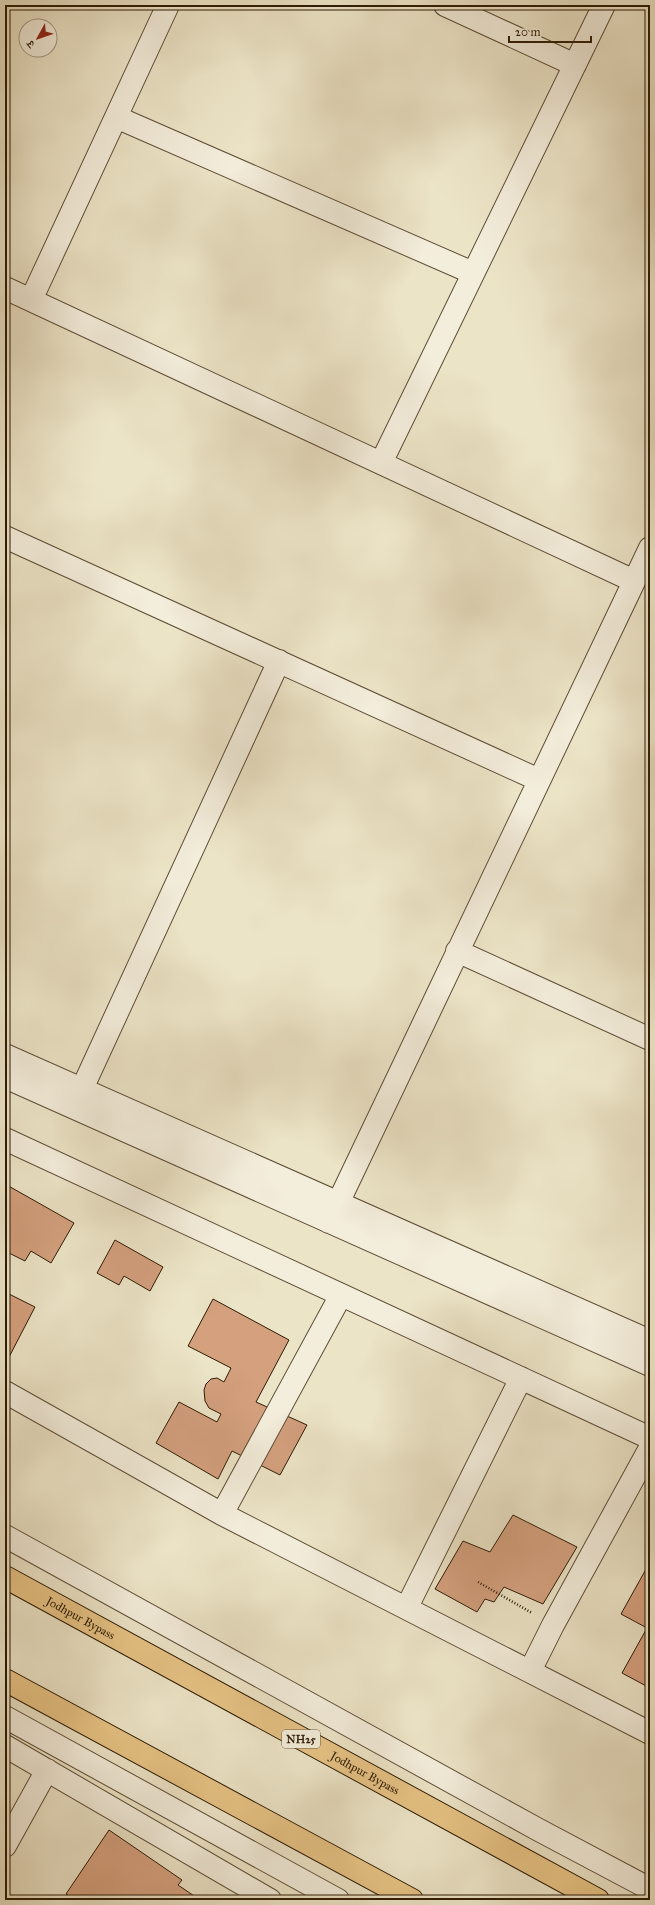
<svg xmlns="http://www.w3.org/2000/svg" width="655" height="1905" font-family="'IM FELL Great Primer','Noto Serif Devanagari',serif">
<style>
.building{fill:#d4a07e;stroke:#2d1b05}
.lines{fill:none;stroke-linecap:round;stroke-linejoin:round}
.minor-casing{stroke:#5d4d36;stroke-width:24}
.highway-casing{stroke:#2d1b05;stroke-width:24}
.path{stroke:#2d1b05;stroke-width:2.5;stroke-dasharray:1 2;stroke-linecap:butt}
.minor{stroke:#f3eddb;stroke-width:22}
.highway{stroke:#e6c284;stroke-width:22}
.labels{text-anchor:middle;stroke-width:3;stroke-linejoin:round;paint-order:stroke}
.shield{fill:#f3eddb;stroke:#685a45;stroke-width:1}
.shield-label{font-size:11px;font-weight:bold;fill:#2d1b05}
.street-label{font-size:12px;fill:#2d1b05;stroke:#f3eddb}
</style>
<rect width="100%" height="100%" fill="#ece4c7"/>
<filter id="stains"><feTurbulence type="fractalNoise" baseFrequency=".005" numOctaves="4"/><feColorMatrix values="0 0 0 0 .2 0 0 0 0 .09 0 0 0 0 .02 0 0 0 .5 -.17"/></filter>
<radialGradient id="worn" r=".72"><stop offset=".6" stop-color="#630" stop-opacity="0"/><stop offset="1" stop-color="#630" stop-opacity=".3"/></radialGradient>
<!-- building -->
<path class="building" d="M5 1184 74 1223 51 1263 31 1251 25 1261 7 1252 5 1256Z
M115 1240 163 1267 150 1291 124 1276 119 1285 97 1273Z
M5 1292 35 1307 8 1359 5 1358Z
M213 1299 289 1340 256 1402 307 1425 280 1475 232 1451 218 1479 156 1443 179 1402 217 1422 221 1414 209 1408 205 1401 204 1390 206 1384 211 1379 217 1378 224 1382 231 1368 188 1346Z
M513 1515 577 1547 543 1604 504 1587 494 1602 485 1599 477 1612 435 1589 463 1541 490 1552Z
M650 1562V1688L622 1673 647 1628 621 1614Z
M109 1830 182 1880 178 1885 200 1900H76L66 1894Z"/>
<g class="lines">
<defs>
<path id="minor" d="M445 5 575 65
M116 117 473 273
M5 288 634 581
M31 300 168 5
M381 463 604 5
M5 537 539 780
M457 951 650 1039
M5 1055 650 1341
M5 1077 650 1365
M82 1089 279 661
M5 1139 650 1438
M329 1222 650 548
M5 1392 222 1514 650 1733
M222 1514 341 1295
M5 1536 537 1829 650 1889
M407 1607 521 1378
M530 1671 553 1625 650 1448
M5 1717 338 1900
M5 1746 270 1900
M5 1846 47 1770"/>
<g id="highway">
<path id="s1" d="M5 1577 598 1900"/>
<path d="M5 1680 412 1900"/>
</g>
</defs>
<!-- minor casing -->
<use href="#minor" class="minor-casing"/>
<!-- highway casing -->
<use href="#highway" class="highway-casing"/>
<!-- path -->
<path class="path" d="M478 1582 532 1613"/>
<!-- minor -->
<use href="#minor" class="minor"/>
<!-- highway -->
<use href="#highway" class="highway"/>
</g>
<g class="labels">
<!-- shield labels -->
<rect class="shield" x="282" y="1730" width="38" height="18" rx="3"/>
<g class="shield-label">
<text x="301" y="1743">NH25</text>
</g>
<!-- street labels -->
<g class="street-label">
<text dy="4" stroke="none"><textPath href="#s1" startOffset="86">Jodhpur Bypass</textPath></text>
<text dy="4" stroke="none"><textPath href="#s1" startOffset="410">Jodhpur Bypass</textPath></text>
</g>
</g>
<!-- margin -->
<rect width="655" height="1905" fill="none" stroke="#ece4c7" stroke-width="20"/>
<rect x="6" y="6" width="643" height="1893" fill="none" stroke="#2d1b05" stroke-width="2"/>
<rect x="10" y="10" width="635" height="1885" fill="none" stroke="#2d1b05"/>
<!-- north arrow -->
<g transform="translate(38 38) rotate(230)"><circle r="19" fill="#f3eddb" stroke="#a49985"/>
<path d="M0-3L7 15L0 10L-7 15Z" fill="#8f2418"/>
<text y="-6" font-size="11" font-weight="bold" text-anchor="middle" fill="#2d1b05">उ</text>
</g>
<!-- scale -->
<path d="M509 36v6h82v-6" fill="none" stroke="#2d1b05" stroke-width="2"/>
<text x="515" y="36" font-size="12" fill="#2d1b05" stroke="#f3eddb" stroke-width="3" paint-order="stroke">20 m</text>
<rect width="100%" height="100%" filter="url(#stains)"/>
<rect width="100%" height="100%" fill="url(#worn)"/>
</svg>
